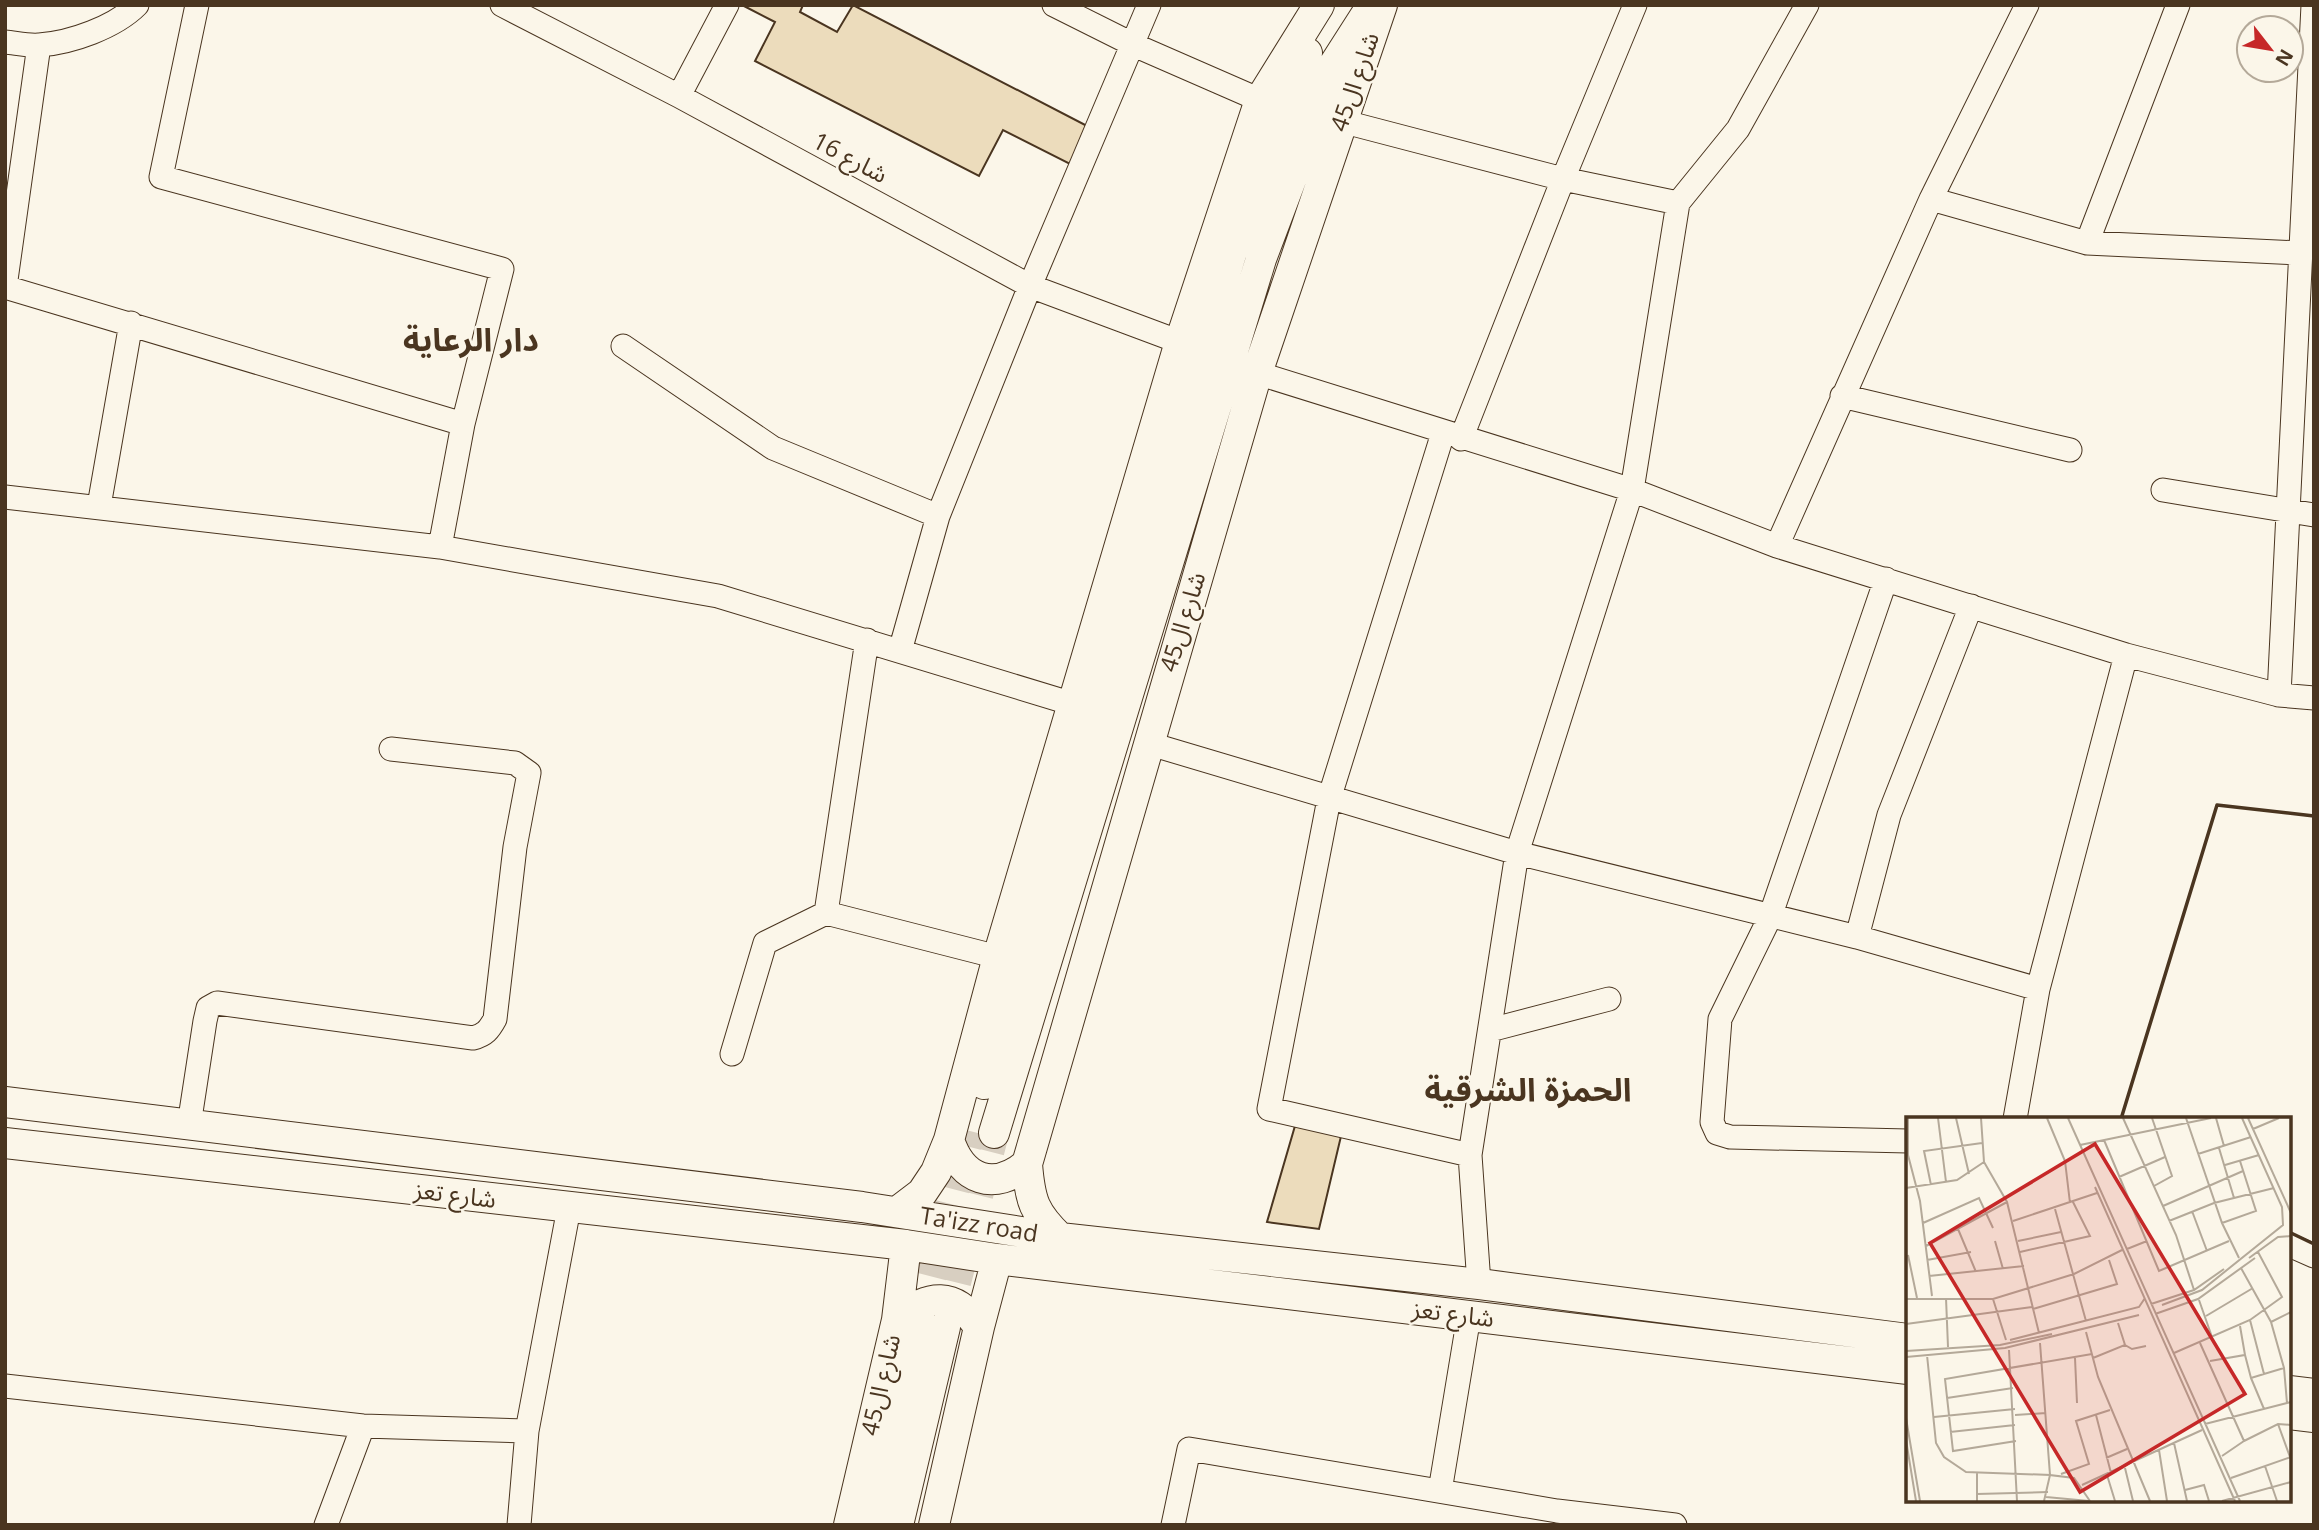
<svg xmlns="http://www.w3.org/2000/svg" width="2319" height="1530" font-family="'Open Sans','Noto Sans Arabic',sans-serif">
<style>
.building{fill:#ecdcbc;stroke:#4a3520;stroke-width:2}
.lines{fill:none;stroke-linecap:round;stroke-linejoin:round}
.major-tunnel{stroke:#d8cfc1;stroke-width:30;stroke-dasharray:30 15;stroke-linecap:butt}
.minor-casing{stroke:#4a3520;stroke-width:25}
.major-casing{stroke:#4a3520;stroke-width:32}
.minor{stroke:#fbf6e9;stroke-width:23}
.major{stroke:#fbf6e9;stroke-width:30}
.wall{stroke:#4a3520;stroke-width:3.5}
.labels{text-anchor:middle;stroke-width:5;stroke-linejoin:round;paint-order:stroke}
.street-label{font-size:24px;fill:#4a3520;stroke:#fbf6e9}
.district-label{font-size:32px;font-weight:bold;fill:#4a3520;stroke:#fbf6e9}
.inset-road{fill:none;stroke:#b4a999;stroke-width:2}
.view{fill:#c62828;fill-opacity:0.15;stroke:#c62828;stroke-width:3.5}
.inset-edge{fill:none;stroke:#4a3520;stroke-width:3.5}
</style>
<rect width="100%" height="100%" fill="#fbf6e9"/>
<!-- building -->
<path class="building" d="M742 5H803L800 12 837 32 853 5 1091 128 1072 165 1003 130 979 176 755 61 775 22Z
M1297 1119 1342 1132 1319 1229 1267 1222Z"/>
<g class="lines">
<!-- major-tunnel -->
<path class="major-tunnel" d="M920 1320 970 1131
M945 1326 994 1133"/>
<defs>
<path id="minor" d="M197 5 161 177 502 269 463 424 440 547
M502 5 679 96 1030 286 1180 342
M1054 5 1134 45 1260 100
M5 42C16 43 28 46 39 45 71 43 115 27 137 5
M679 96 727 5
M1341 121 1563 179 1678 203
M1931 199 2087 243 2299 253
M2087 243 2178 5
M5 287 463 424
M5 287 39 45
M623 346 773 448 938 516
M1257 373 1632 490 1777 546 2126 655 2279 695 2314 698
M1842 396 2070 450
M1443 433 1329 799 1269 1109 1470 1155
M1461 439 1563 179 1635 5
M2163 490 2314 515
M5 497 440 547 718 596 1073 704
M99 506 131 323
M1777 546 1931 199 2027 5
M1886 579 1770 917 1720 1019 1712 1122 1717 1133 1730 1137 1908 1141
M867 640 826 913 998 957
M900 651 938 516 1030 286 1149 5
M2279 695 2313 5
M1147 743 1517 853 1857 937 2038 989
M1857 937 1889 815 1971 606
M1490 1030 1609 999
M732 1054 765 943 826 913
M2015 1119 2038 989 2126 655
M189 1125 205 1021 208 1008 217 1003 473 1038C485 1035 489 1030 495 1019L515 847 529 773 515 763 391 749
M2289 1245 2314 1256
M1479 1284 1470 1155 1517 853 1632 490 1678 203 1738 129 1807 5
M5 1386 363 1426 527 1431
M1440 1491 1469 1316
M326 1525 363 1426
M519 1525 527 1431 569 1208
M1173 1525 1189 1449 1557 1511 1675 1525"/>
<path id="major" d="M984 1084 1231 254 1307 53
M5 1102 862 1207 1060 1238 1479 1284 1908 1339
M994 1133 1261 259 1335 63 1367 13
M949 1140C962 1180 994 1192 1027 1164
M5 1143 906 1245 997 1259 1908 1369
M897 1212 922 1193 936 1172 949 1140 998 957 1180 342 1260 100 1319 5
M1060 1238C1034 1213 1030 1201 1027 1164L1257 373 1382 5
M897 1320C928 1294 955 1291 979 1327
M2289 1391 2314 1394
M2289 1414 2314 1417
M849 1525 897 1320 906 1245
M873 1525 920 1320
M898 1525 945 1327
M934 1525 979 1327 997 1259"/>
</defs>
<!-- minor casing -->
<use href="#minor" class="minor-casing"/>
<!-- major casing -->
<use href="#major" class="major-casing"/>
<!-- minor -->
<use href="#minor" class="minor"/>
<!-- major -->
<use href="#major" class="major"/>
<!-- wall -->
<path class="wall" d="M2121 1119 2217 805 2314 816
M2289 1232 2314 1244"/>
</g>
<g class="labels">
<!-- street labels -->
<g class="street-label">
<text transform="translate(1355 82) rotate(-71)" y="8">شارع ال45</text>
<text transform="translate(850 158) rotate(28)" y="8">شارع 16</text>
<text transform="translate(1183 622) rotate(-73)" y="8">شارع ال45</text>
<text transform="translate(455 1195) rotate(7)" y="8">شارع تعز</text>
<text transform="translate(979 1225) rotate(9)" y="8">Ta'izz road</text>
<text transform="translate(1453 1314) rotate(7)" y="8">شارع تعز</text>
<text transform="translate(881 1385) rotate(-77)" y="8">شارع ال45</text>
</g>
<!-- district labels -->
<g class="district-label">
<text x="471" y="351">دار الرعاية</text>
<text x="1528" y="1101">الحمزة الشرقية</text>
</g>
</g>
<!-- overview -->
<g transform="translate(1906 1117)">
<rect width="385" height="385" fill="#fbf6e9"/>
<path class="inset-road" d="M2 1V38L14 84 26 179M32 1 40 65M50 1 63 57M75 1 78 45 101 85 133 216M141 1 159 44 164 86M162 1 334 384M217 1 270 118 288 173M246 1 266 59 248 69M280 1 316 106 333 141M310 1 318 29M342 1 385 96M347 12 373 1M198 23 253 154 323 124M174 28 305 1M313 31 328 81M292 37 345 20M319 48 353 38M213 60 259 40M25 68 18 34 76 26M189 70 329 384M0 71 51 63 78 45M257 89 337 54M149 92 180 204M286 94 301 134M107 104 191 76M263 104 308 86 368 71M17 106 73 81 87 111M316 106 350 94 334 44M52 112 70 155M89 124 97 152M112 124 155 115M20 129 101 85M221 132 241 124M114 135 184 119 167 85M2 138 11 181M343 141 372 120 385 119M21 143 65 135M335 151 365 205 378 251 381 286 385 285M23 159 118 149M40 181 42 230M0 182H87L168 157 216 133M87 182 100 223M293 183 306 220M245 187 288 173 318 152M256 188 296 173 377 108 376 90 336 1M127 192 211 167 203 143M249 197 292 182 349 141M300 199 347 171M344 203 358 257 378 251M365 205 385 195M0 207 126 190M334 209 339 238M180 215 192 260 244 384M104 223 233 190 239 181M134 226 144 358 168 361 184 384M294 226 338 324 316 339M219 228 226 232 240 229M103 233 111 384M0 234 94 228 146 217M268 236 344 203 376 180 352 135M21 238 30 326 38 340 60 355 144 358 138 384M0 240 99 231 233 198M169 241 171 286M187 241 219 228 212 206M304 244 339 238 345 261 358 257M345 261 358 292M41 281 107 271M109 298 140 296M190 298 205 356M28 300 109 292M0 301 14 384M299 307 381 286M372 307 384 340M44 315 109 308M0 323 10 384M110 324 47 334 39 262 186 237M338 324 372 307 385 308M268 326 281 384M253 333 261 384M200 341 221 332M359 349 371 384M219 351 227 384M155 357 183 347 170 304 204 293M201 358 209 384M325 361 385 340M176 368 296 313M279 373 298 368 303 384M71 377 142 375M140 380 183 384M71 384V355M316 384 385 365"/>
<path class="view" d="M189 27 339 277 174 375 24 126Z"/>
<rect width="385" height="385" class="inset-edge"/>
</g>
<!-- border -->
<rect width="2319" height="1530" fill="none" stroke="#4a3520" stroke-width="14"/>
<!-- north arrow -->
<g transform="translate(2270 49) rotate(121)"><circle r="33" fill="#fbf6e9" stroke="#b4a999" stroke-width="2"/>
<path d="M0-5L12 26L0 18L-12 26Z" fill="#c62828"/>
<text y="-10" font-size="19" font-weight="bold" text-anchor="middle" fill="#4a3520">N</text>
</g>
</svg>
